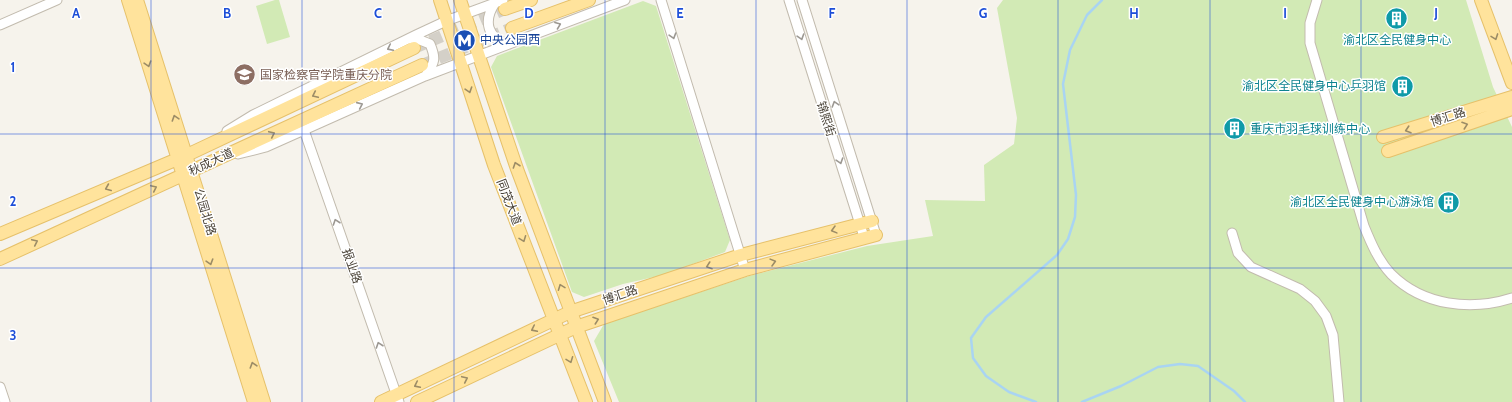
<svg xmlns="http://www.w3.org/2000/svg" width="1512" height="402" font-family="Cabin,'Noto Sans SC',sans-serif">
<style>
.green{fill:#d2eab5}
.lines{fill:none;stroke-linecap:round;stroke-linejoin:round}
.stream{stroke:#a9d4f2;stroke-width:2.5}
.major-tunnel{stroke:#d4d0c8;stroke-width:12;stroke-dasharray:12 6;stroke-linecap:butt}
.minor-casing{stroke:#c2bbae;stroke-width:11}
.major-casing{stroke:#e6c16a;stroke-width:14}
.minor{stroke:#fff;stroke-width:9}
.major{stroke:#ffe39c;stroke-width:12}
.oneway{stroke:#9c9892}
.oneway2{stroke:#9c8c66}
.grid{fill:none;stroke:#1d4ed8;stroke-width:1;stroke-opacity:0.55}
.labels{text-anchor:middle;stroke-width:3;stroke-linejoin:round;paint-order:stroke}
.transit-label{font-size:12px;fill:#164399;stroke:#fff;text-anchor:start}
.culture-label{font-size:12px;fill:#0d838f;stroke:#fff;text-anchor:end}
.education-label{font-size:12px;fill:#785e54;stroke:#fff;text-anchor:start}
.street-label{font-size:12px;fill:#4b4439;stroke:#fff}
.grid-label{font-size:13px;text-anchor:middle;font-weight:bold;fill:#1d4ed8;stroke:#fff;stroke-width:3;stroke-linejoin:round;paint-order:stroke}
</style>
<rect width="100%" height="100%" fill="#f6f3ec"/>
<!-- green -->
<path class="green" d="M275 0H279L290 37 267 44 256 6Z
M1003 0H1466L1493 87 1512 127V402H619L594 341 604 324 749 276 867 246 933 236 925 200 985 201 984 165 1014 144 1017 118 997 8Z
M643 1 656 6 730 240 725 252 663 275 623 284 584 297 572 292 491 67 497 56Z"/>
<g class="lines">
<!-- stream -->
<path class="stream" d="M1036 402 1009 392 986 376 973 358 971 338 986 317 1057 255 1068 239 1075 217 1076 195 1063 84 1070 50 1087 15 1102 0
M1082 402 1121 386 1158 367 1180 364 1198 366 1234 391 1245 402"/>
<!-- major-tunnel -->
<path class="major-tunnel" d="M414 48 505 9
M422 65 512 28"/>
<defs>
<path id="minor" d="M661 0 745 270
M789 0 864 237
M802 0 876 235
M1317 0 1310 23V43L1364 226C1371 243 1378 260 1391 274 1423 306 1471 311 1512 298
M495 3C483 21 487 39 509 44
M0 25 57 0
M410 39 420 40 430 44C436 58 435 63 426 75
M304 130 399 402
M227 131 253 115 416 35 446 21 503 0
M238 154 266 147 425 76 625 0
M1232 233 1238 253 1251 267 1300 289 1315 301 1326 316 1333 335 1339 402
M0 387 5 402"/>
<path id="major" d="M128 0 254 402
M137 0 264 402
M440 0 494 165 586 402
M460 0 517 169 605 402
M1481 0 1512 83
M505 9 531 0
M512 28 589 0
M1383 137 1512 97
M1388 151 1512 109
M0 234 187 155 414 48
M0 259 422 65
M381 402 570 312 741 255 872 221
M417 402 576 327 745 270 876 235"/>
</defs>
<!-- minor casing -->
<use href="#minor" class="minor-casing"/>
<!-- major casing -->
<use href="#major" class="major-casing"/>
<!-- minor -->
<use href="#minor" class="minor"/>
<!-- major -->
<use href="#major" class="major"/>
</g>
<!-- one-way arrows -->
<defs><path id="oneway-chevron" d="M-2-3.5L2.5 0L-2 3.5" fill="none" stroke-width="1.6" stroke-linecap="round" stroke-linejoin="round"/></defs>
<g class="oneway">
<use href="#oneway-chevron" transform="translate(558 25) rotate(-21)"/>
<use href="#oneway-chevron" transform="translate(673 36) rotate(73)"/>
<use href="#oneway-chevron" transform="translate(801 37) rotate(72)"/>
<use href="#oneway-chevron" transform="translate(390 48) rotate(154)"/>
<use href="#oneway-chevron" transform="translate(835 104) rotate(-107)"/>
<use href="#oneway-chevron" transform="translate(360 105) rotate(-24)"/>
<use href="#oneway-chevron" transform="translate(840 161) rotate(72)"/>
<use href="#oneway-chevron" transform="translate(336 222) rotate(-109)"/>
<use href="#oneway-chevron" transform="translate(379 345) rotate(-109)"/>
</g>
<g class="oneway2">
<use href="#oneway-chevron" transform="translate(1495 37) rotate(70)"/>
<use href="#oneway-chevron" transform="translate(148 64) rotate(73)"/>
<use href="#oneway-chevron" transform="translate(469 90) rotate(72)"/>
<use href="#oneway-chevron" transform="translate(315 95) rotate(155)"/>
<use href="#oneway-chevron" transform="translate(175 118) rotate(-108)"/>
<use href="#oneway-chevron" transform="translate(1465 125) rotate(-19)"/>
<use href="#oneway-chevron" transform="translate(1408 130) rotate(162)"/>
<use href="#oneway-chevron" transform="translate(272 134) rotate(-25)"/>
<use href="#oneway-chevron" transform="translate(516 165) rotate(-109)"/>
<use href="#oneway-chevron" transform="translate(108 188) rotate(157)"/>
<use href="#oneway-chevron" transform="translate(154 188) rotate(-25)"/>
<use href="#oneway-chevron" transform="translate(834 230) rotate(165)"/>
<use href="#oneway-chevron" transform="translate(523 239) rotate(69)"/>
<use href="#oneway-chevron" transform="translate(35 242) rotate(-25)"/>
<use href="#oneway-chevron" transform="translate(210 262) rotate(73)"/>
<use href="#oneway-chevron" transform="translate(773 262) rotate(-15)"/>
<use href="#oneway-chevron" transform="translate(709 266) rotate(161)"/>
<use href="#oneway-chevron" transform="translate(561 287) rotate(-111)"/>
<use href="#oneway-chevron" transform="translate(596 320) rotate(-19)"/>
<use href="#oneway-chevron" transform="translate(534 329) rotate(154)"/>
<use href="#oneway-chevron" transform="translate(570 360) rotate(69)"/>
<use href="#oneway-chevron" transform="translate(253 365) rotate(-107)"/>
<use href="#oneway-chevron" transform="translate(465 379) rotate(-25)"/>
<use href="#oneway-chevron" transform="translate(417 385) rotate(154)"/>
</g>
<!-- grid -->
<path class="grid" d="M151 0V402M302 0V402M454 0V402M605 0V402M756 0V402M907 0V402M1058 0V402M1210 0V402M1361 0V402M0 134H1512M0 268H1512"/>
<!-- icons -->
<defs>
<symbol id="building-disc" viewBox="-11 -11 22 22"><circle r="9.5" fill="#0f9aa8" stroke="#fff"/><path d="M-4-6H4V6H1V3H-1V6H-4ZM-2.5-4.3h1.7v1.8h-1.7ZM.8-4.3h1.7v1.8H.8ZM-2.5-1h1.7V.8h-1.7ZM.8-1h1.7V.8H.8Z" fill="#fff"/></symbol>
<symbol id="metro-disc" viewBox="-11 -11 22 22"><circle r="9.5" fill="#1a4fb4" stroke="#fff"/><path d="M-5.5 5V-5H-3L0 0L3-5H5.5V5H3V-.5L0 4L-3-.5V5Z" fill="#fff"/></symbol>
<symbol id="university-disc" viewBox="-11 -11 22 22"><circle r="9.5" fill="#8d6e63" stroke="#fff"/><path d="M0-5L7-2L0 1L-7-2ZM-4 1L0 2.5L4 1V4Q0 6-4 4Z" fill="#fff"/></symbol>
</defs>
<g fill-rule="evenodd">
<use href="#building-disc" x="1384" y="6" width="25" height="25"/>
<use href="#metro-disc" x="452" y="28" width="25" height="25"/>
<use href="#university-disc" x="232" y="62" width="25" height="25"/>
<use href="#building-disc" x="1390" y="74" width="25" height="25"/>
<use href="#building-disc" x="1222" y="116" width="25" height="25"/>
<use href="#building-disc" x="1436" y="190" width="25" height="25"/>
</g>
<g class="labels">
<!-- transit labels -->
<g class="transit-label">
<text x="480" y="44">中央公园西</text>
</g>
<!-- culture labels -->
<g class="culture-label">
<text x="1397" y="44" text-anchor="middle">渝北区全民健身中心</text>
<text x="1386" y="90">渝北区全民健身中心乒羽馆</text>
<text x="1250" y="133" text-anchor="start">重庆市羽毛球训练中心</text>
<text x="1434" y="206">渝北区全民健身中心游泳馆</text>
</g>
<!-- education labels -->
<g class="education-label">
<text x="260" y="79">国家检察官学院重庆分院</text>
</g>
<!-- street labels -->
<g class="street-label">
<text transform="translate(1448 117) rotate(-18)" y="4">博汇路</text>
<text transform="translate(826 119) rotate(72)" y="4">锦熙街</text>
<text transform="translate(211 162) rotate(-25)" y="4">秋成大道</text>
<text transform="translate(509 202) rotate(69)" y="4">同茂大道</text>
<text transform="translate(205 212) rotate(73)" y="4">公园北路</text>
<text transform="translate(352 266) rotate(71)" y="4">报业路</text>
<text transform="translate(620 295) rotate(-19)" y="4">博汇路</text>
</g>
</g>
<g class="grid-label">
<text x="76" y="18">A</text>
<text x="227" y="18">B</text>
<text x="378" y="18">C</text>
<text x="529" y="18">D</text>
<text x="680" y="18">E</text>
<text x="832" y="18">F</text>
<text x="983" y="18">G</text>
<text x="1134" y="18">H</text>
<text x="1285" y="18">I</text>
<text x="1436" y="18">J</text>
<text x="13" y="72">1</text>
<text x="13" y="206">2</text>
<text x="13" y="340">3</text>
</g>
</svg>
